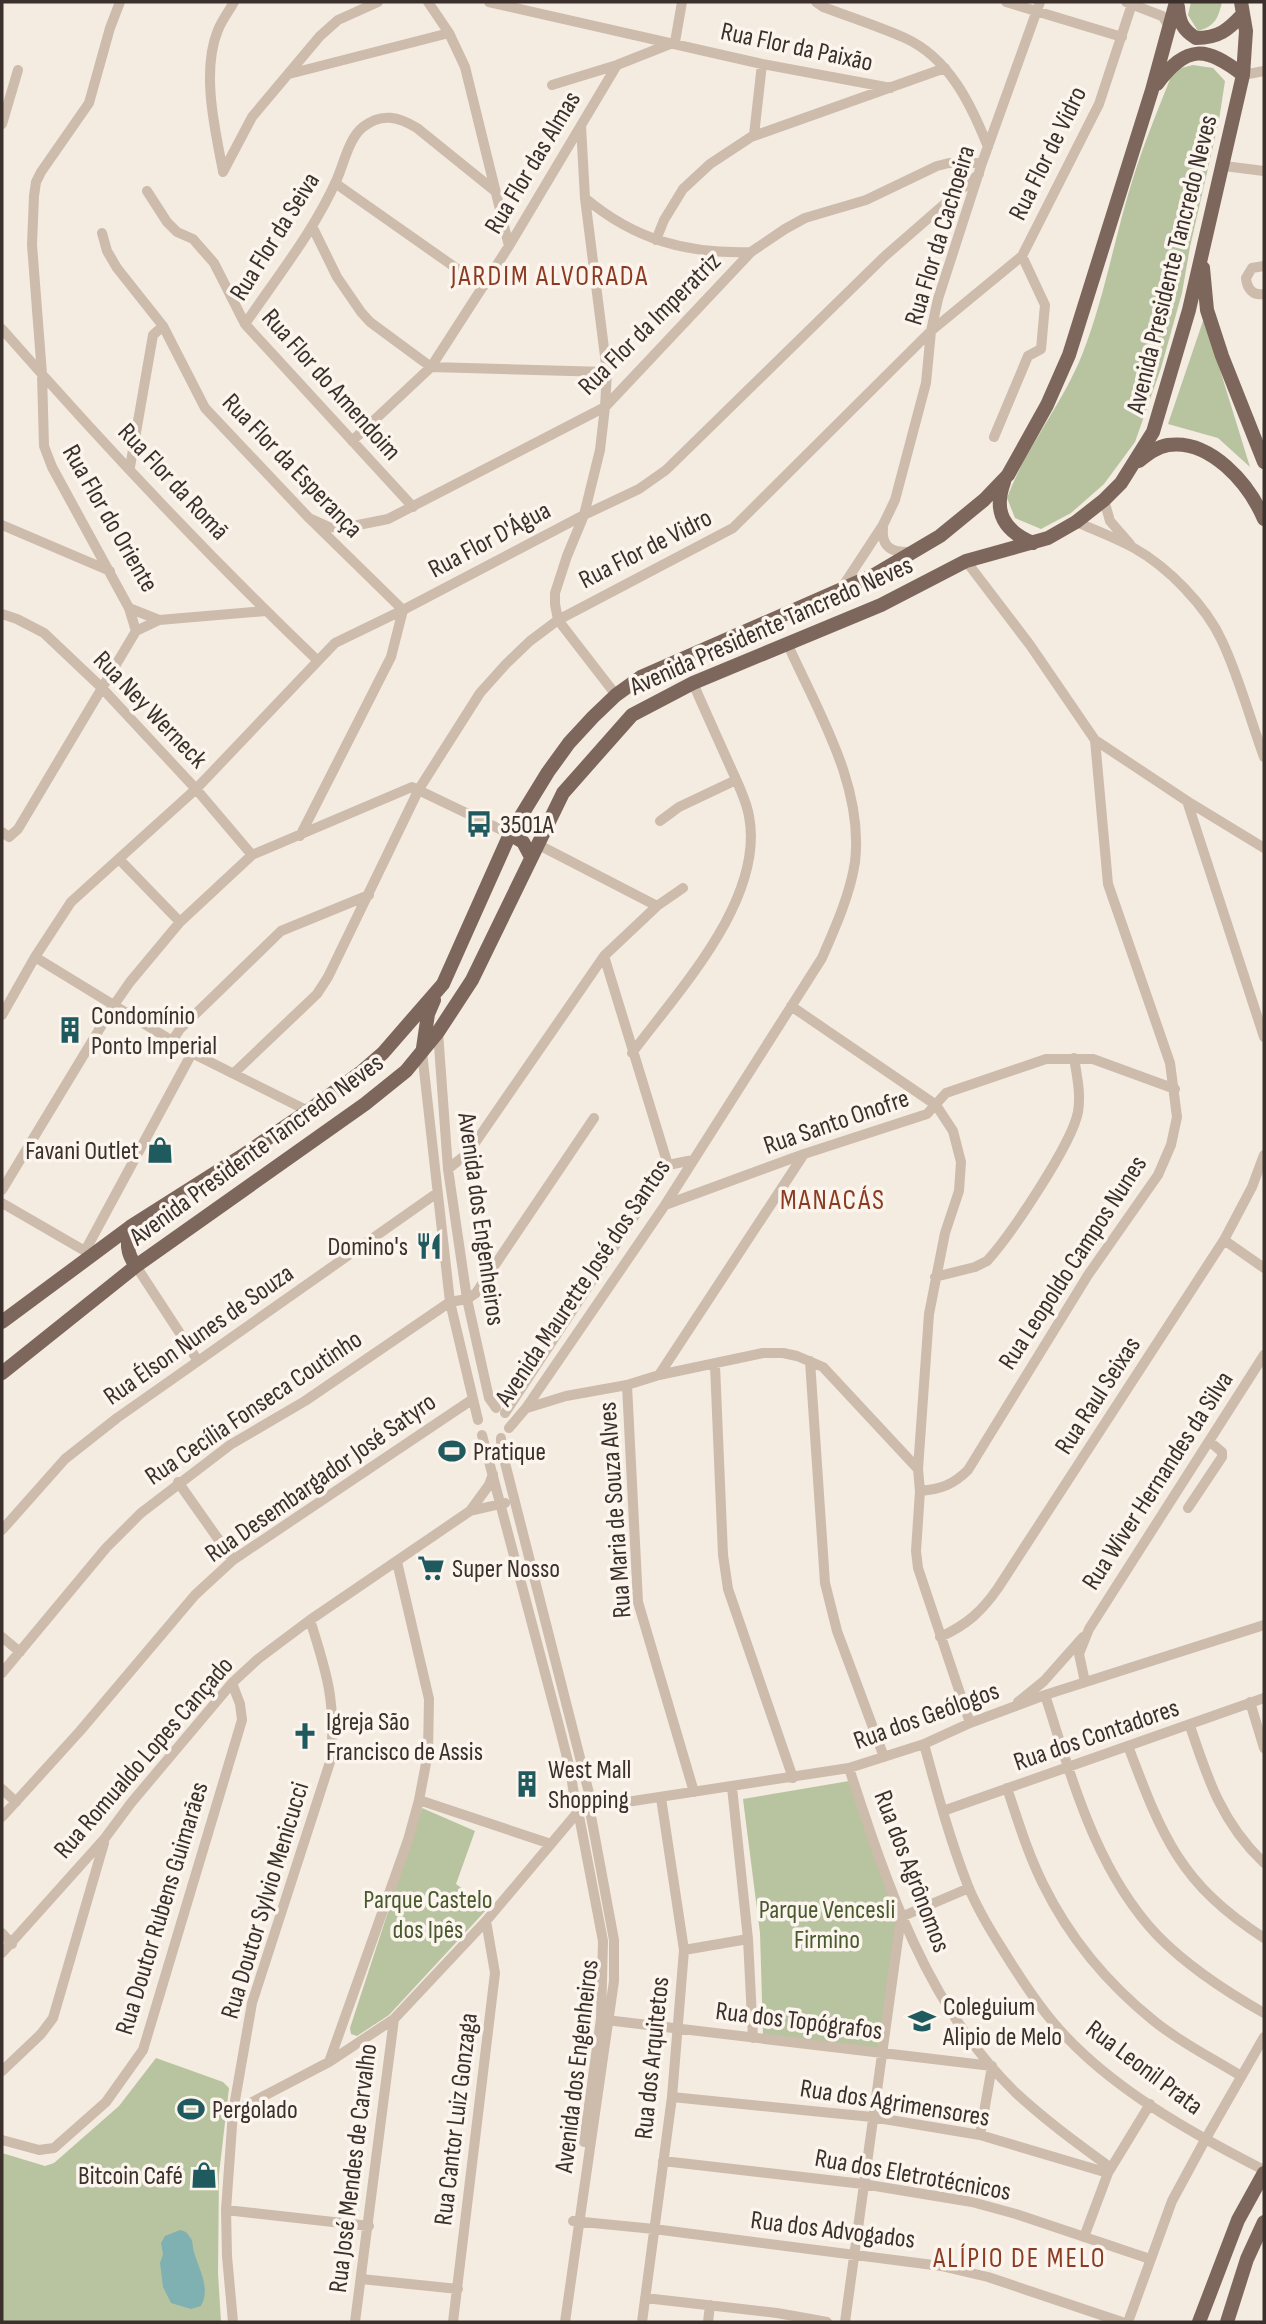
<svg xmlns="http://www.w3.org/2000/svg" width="1266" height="2324" font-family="'Sofia Sans Condensed',sans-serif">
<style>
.green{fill:#b8c4a0}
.water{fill:#7fb0b2}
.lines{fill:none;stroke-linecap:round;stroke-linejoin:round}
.minor{stroke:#cdbbac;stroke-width:10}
.major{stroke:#7d675c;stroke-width:14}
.labels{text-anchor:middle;stroke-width:7;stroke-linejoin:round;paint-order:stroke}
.street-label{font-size:26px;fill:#3b302b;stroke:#fbf5ee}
.poi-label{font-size:26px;fill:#3b302b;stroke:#fbf5ee;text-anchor:start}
.park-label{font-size:26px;fill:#4a5a2e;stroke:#fbf5ee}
.neighbourhood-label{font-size:28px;letter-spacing:2px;fill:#8c3b22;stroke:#fbf5ee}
</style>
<rect width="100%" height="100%" fill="#f4ebe1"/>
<!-- green -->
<path class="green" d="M1191 2H1222C1218 19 1215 26 1198 31L1188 15Z
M1193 65 1213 68 1225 81 1219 120 1190 247 1182 293 1161 368 1135 442 1104 484 1071 513 1041 529 1015 518 1007 498C1026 447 1062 405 1082 355 1105 297 1115 234 1134 175 1145 141 1159 107 1172 74L1181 68Z
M1204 318 1250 467 1218 438 1168 424Z
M849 1781 897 1917 878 2049 763 2034 760 1933 743 1799Z
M422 1808 475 1831 456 1884 488 1908 389 2015 357 2036 351 2034 350 2028Z
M156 2058 223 2082 229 2088 219 2174 218 2273 221 2322H2V2153L45 2166 54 2163 119 2106Z"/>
<!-- water -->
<path class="water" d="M180 2230C184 2231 187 2232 189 2236 194 2241 192 2246 194 2252 199 2270 211 2288 201 2306L191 2309 171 2303 163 2287 160 2263 163 2254 161 2243 165 2236Z"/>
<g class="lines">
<!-- minor -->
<path class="minor" d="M120 2 110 28 89 103 41 172 36 182 34 196 32 245 42 374 44 446 52 467 129 608 136 631
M428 2 449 33 465 67 509 246
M489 2 762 64 891 88
M816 2 823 7C850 17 878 26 905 38 949 58 971 104 988 147
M1006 2 1122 37
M1126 2 1162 16 1169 26
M289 74 449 33
M1243 75 1264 71
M552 85 617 65 675 42 682 2
M2 124 18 70
M581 126 585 198 607 372 605 407 600 450 584 515 567 556 555 593V604L558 620 616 695
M754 135 762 64
M1224 166 1264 171
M223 171C215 130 201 71 218 30 222 20 229 11 234 2
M223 172 252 117 320 36 338 20 378 2
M335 183 483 287
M147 191 167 222 177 232 193 239 214 263 245 324 413 507
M585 198C635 240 687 254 751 252
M312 226 337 277 361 312 370 322 431 367 607 372
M102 233 107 251 117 268 163 326 205 408 309 518 403 610 391 657 300 836
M656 240 664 220 683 189 710 164 751 137 945 68
M1264 266 1252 268 1246 278C1247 289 1253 296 1264 294
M245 324C277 277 314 231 337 179 344 163 349 138 363 127 382 112 399 117 417 128L495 191
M2 329C102 443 207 555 317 660
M994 437 1028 356 1041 349 1045 305 1022 256
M352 441 431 367 509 246 617 65
M130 467 153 335 163 326
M1104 500 1110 521 1130 544
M309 518 329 527 343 528 388 519 605 407 751 252 785 229 805 218 866 200 937 166 949 163H982
M1076 522C1095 530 1116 538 1134 548 1168 567 1206 606 1222 641 1239 677 1250 719 1264 757
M2 525 110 571
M883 528C881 548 893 553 911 552
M841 589 883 525 895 500 926 383 931 331 938 299 982 163 1040 2
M129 608 159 620 266 611
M2 614 17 619 44 633 101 687 196 789 252 855
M1095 740 1187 801 1264 848
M1187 801 1264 1037
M660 821 679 807 736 780
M2 832 9 837 18 829 136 631 159 620
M537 844 657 906
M119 859 180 922
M604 956 668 1165
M35 957 192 1053 308 1111
M791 1006 936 1105 953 1131 961 1162 959 1191 945 1233 929 1314 918 1469 920 1491 916 1551 918 1568 970 1723
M2 1015 35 957 71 902 196 789 335 643 403 610 584 515 639 489 666 470 885 256 979 174
M438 1032 448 1169 467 1299 489 1398 496 1408
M172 1041 180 1029 281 931 369 895
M422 1052 450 1302 478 1420
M632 1053C679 990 765 899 749 816 746 799 737 782 730 766 718 739 705 711 693 683
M234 1073 317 994 328 977 419 789 480 693 506 664 530 641 558 620 733 528 931 331 1022 256 1099 104 1132 4
M448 1169 468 1153 604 956 657 906 683 888
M2 1190 114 1005 130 982 180 922 252 855 412 787 510 834
M2 1203 85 1251 89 1257
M665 1205 804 1154 927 1114 946 1093 1046 1059H1093L1175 1089
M1224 1240 1264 1268
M85 1251 192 1053
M136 1266 198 1361
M935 1277 975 1267 987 1261C1010 1236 1072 1144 1078 1112 1081 1094 1077 1076 1074 1058
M810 1361 825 1583 837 1631 884 1757
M715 1365 723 1555 728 1589 793 1778
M659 1375 804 1154
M627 1385 638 1602 694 1792
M527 1408 566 1396 627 1385 659 1375 763 1353H783L797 1356 823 1367 918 1469
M505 1413 668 1165 693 1160
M509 1428 526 1408 665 1205 822 958C835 928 850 895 855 862 864 786 818 712 788 645
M482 1435 558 1722 570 1769 576 1807
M501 1438V1447L591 1801
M178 1482 233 1560
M920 1491C941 1489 953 1485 968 1470L1088 1275 1158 1175 1171 1145 1177 1117 1170 1063 1108 884 1095 740 1030 645 966 561
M1188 1508 1222 1457V1452L1209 1441
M470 1511 505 1503
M2 1530 65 1459 117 1418 437 1193
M2 1637 20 1652
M940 1637C967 1625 982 1611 998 1588L1224 1240 1252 1187 1264 1155
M2 1673 106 1548 141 1513 230 1445 305 1401 450 1302 467 1299 476 1293 594 1118
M1085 1682 1079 1654 1089 1629 1264 1355
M1045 1695C1072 1778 1095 1869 1157 1935 1188 1967 1225 1991 1264 2013
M1018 1702 1044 1681 1083 1637
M1250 1702 1264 1748
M1190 1726C1208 1780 1222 1823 1264 1863
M924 1744C937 1792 950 1840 968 1886 977 1908 989 1928 1001 1947 1017 1973 1033 1998 1052 2021 1106 2086 1191 2133 1264 2170
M1128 1746C1162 1836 1180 1884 1264 1938
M849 1768C887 1884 926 2005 1015 2092 1045 2120 1078 2144 1111 2168
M732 1787 748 1939 753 2038
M1007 1788C1018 1821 1028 1854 1043 1884 1069 1937 1108 1984 1154 2021 1181 2043 1212 2058 1241 2076
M2 1789 16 1802
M419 1800 551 1844
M594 1807 849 1768 924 1744 970 1723 1045 1695 1264 1625
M943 1811 1264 1698
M579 1816 603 1941 601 2019 584 2142
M2 1817 80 1731 195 1595 233 1560 473 1399
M901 1917 969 1888
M2 1933 12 1944
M684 1950 748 1939
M2 1953 105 1838 131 1803 232 1683 258 1659 310 1620 470 1511 489 1485 493 1474
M606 2020 992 2066
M329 2062 408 1840 419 1800 428 1753 429 1699 397 1562
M2 2071 41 2034 53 2018 104 1843
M672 2097 872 2117 980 2135 1108 2173
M233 2112 329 2062 394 2019 486 1921 577 1813
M980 2135 992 2066
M2 2140 39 2150 54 2148 106 2102 143 2050 242 1720 240 1704 232 1683
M663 2161 863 2184 972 2202 1016 2214 1150 2259
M226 2210 369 2226
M573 2221 654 2229 941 2266 988 2277 1122 2322
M1084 2237 1108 2173 1150 2104
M361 2279 458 2289
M645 2298 777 2313 827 2322
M233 2322 227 2256 226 2210 233 2112 252 2003 331 1759C336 1702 327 1673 310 1620
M355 2322 394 2019
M453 2322 495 1973 486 1921
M565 2322 614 1981V1940L591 1816
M642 2322 672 2097 684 1950 661 1798
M708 2322 710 2305
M845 2322 901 1917
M1128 2322 1172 2201 1205 2140 1264 2037"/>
<!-- major -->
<path class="major" d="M1178 7C1179 22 1183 30 1196 38 1219 38 1228 30 1243 14
M1157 84C1187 44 1206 46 1243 75
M1203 268 1207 310 1222 356 1264 462
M1139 461C1148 454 1157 447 1168 445 1211 439 1249 484 1264 519
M1004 482C993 512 1004 531 1033 543
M510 834 523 842 531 857
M423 1048 428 1014 434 1000
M130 1227C127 1243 126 1253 136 1266
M2 1322 130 1227 242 1156 308 1111 360 1073 383 1053 443 984 510 834 548 772 569 743 593 717 616 695 641 677 874 575 940 536 984 500 1008 475 1047 405 1069 355 1152 90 1176 2
M2 1373 136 1266 365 1104 406 1071 438 1032 472 980 563 793 632 715 693 683 881 605 966 561 1048 538 1076 522 1104 500 1121 483 1153 432 1189 310 1243 75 1246 31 1241 2
M1199 2322 1238 2220 1264 2173
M1227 2322 1247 2259 1264 2222"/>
</g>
<!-- icons -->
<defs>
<symbol id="bus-bare" viewBox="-9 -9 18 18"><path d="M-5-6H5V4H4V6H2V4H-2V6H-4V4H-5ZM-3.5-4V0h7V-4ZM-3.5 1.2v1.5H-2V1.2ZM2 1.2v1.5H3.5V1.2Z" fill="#1f5a5e" stroke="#fbf5ee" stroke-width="2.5" paint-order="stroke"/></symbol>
<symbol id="building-bare" viewBox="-9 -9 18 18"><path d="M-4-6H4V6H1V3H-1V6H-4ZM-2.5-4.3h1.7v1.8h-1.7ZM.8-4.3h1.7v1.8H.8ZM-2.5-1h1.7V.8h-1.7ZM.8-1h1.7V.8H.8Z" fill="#1f5a5e" stroke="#fbf5ee" stroke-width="2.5" paint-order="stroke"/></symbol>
<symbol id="shop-bare" viewBox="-9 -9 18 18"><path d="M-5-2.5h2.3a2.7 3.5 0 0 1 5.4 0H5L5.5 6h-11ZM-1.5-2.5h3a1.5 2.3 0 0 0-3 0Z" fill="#1f5a5e" stroke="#fbf5ee" stroke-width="2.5" paint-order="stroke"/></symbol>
<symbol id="restaurant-bare" viewBox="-9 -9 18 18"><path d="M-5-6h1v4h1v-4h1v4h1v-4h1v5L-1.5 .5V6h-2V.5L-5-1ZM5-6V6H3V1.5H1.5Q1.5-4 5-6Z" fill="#1f5a5e" stroke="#fbf5ee" stroke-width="2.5" paint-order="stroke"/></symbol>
<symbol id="stadium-bare" viewBox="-9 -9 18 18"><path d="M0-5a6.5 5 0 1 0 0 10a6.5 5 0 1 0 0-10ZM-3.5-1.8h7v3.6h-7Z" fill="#1f5a5e" stroke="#fbf5ee" stroke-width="2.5" paint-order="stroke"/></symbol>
<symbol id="supermarket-bare" viewBox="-9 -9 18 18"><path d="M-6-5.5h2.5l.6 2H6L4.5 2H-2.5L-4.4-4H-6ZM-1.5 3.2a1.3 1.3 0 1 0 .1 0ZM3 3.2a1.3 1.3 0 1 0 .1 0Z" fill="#1f5a5e" stroke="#fbf5ee" stroke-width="2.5" paint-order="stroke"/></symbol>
<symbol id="church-bare" viewBox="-9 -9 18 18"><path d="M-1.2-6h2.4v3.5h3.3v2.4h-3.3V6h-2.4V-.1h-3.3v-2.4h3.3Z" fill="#1f5a5e" stroke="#fbf5ee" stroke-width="2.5" paint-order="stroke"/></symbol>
<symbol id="school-bare" viewBox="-9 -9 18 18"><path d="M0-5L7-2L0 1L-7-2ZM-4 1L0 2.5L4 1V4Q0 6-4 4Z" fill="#1f5a5e" stroke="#fbf5ee" stroke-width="2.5" paint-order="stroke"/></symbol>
</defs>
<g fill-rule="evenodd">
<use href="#bus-bare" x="460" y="805" width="38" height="38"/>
<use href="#building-bare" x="51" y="1011" width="38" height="38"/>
<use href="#shop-bare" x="141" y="1131" width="38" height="38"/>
<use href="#restaurant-bare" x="410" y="1227" width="38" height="38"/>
<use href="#stadium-bare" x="433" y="1432" width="38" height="38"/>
<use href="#supermarket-bare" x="412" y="1549" width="38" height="38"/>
<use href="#church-bare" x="286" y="1717" width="38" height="38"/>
<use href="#building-bare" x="508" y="1765" width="38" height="38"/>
<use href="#school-bare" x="903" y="2002" width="38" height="38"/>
<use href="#stadium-bare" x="172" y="2090" width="38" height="38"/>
<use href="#shop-bare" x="185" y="2156" width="38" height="38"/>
</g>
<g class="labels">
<!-- street labels -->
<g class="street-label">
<text transform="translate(797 46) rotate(12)" y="9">Rua Flor da Paixão</text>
<text transform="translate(1047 153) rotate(-64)" y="9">Rua Flor de Vidro</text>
<text transform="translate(532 162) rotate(-59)" y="9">Rua Flor das Almas</text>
<text transform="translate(939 235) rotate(-73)" y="9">Rua Flor da Cachoeira</text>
<text transform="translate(274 236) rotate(-58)" y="9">Rua Flor da Seiva</text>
<text transform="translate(1171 264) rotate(-76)" y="9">Avenida Presidente Tancredo Neves</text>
<text transform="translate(649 323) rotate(-45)" y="9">Rua Flor da Imperatriz</text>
<text transform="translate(332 384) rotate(48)" y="9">Rua Flor do Amendoim</text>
<text transform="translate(293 465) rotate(46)" y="9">Rua Flor da Esperança</text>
<text transform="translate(174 481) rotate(47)" y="9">Rua Flor da Romã</text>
<text transform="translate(111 518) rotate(60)" y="9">Rua Flor do Oriente</text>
<text transform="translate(489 539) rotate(-28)" y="9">Rua Flor D'Água</text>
<text transform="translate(645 548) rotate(-27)" y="9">Rua Flor de Vidro</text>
<text transform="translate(771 625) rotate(-24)" y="9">Avenida Presidente Tancredo Neves</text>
<text transform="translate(151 709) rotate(46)" y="9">Rua Ney Werneck</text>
<text transform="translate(836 1121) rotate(-19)" y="9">Rua Santo Onofre</text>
<text transform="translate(256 1149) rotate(-36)" y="9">Avenida Presidente Tancredo Neves</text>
<text transform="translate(482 1219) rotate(82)" y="9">Avenida dos Engenheiros</text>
<text transform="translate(1072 1262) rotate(-57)" y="9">Rua Leopoldo Campos Nunes</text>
<text transform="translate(582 1282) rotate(-56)" y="9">Avenida Maurette José dos Santos</text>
<text transform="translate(198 1334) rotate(-35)" y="9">Rua Élson Nunes de Souza</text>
<text transform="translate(1097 1395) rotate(-57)" y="9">Rua Raul Seixas</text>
<text transform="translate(253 1407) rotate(-34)" y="9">Rua Cecília Fonseca Coutinho</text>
<text transform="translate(320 1477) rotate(-35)" y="9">Rua Desembargador José Satyro</text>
<text transform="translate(1157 1480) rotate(-57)" y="9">Rua Wiver Hernandes da Silva</text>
<text transform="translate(614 1510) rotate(-94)" y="9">Rua Maria de Souza Alves</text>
<text transform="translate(926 1715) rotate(-20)" y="9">Rua dos Geólogos</text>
<text transform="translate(1096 1734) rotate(-19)" y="9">Rua dos Contadores</text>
<text transform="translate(143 1757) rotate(-49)" y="9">Rua Romualdo Lopes Cançado</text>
<text transform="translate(913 1871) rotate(69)" y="9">Rua dos Agrônomos</text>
<text transform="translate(264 1900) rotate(-73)" y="9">Rua Doutor Sylvio Menicucci</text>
<text transform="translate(161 1908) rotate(-73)" y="9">Rua Doutor Rubens Guimarães</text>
<text transform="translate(799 2020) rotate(7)" y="9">Rua dos Topógrafos</text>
<text transform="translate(651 2058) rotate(-84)" y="9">Rua dos Arquitetos</text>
<text transform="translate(576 2066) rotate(-83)" y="9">Avenida dos Engenheiros</text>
<text transform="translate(1145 2067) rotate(37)" y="9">Rua Leonil Prata</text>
<text transform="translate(895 2102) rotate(9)" y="9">Rua dos Agrimensores</text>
<text transform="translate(455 2119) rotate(-83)" y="9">Rua Cantor Luiz Gonzaga</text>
<text transform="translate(352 2168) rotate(-83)" y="9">Rua José Mendes de Carvalho</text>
<text transform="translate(913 2174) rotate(10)" y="9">Rua dos Eletrotécnicos</text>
<text transform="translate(833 2229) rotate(7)" y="9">Rua dos Advogados</text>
</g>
<!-- poi labels -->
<g class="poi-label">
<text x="500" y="833">3501A</text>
<text x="91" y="1024">Condomínio<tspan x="91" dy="30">Ponto Imperial</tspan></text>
<text x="139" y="1159" text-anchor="end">Favani Outlet</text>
<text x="408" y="1255" text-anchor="end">Domino's</text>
<text x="473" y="1460">Pratique</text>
<text x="452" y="1577">Super Nosso</text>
<text x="326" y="1730">Igreja São<tspan x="326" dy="30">Francisco de Assis</tspan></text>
<text x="548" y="1778">West Mall<tspan x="548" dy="30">Shopping</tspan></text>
<text x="943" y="2015">Coleguium<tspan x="943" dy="30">Alipio de Melo</tspan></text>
<text x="212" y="2118">Pergolado</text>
<text x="183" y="2184" text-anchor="end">Bitcoin Café</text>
</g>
<!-- park labels -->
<g class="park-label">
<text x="428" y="1908">Parque Castelo<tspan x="428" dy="30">dos Ipês</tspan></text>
<text x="827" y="1918">Parque Vencesli<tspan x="827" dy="30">Firmino</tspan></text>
</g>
<!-- neighbourhood labels -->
<g class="neighbourhood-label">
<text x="550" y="285">JARDIM ALVORADA</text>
<text x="833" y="1209">MANACÁS</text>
<text x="1020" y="2267">ALÍPIO DE MELO</text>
</g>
</g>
<!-- border -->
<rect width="1266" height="2324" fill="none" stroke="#3b302b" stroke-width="7"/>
</svg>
